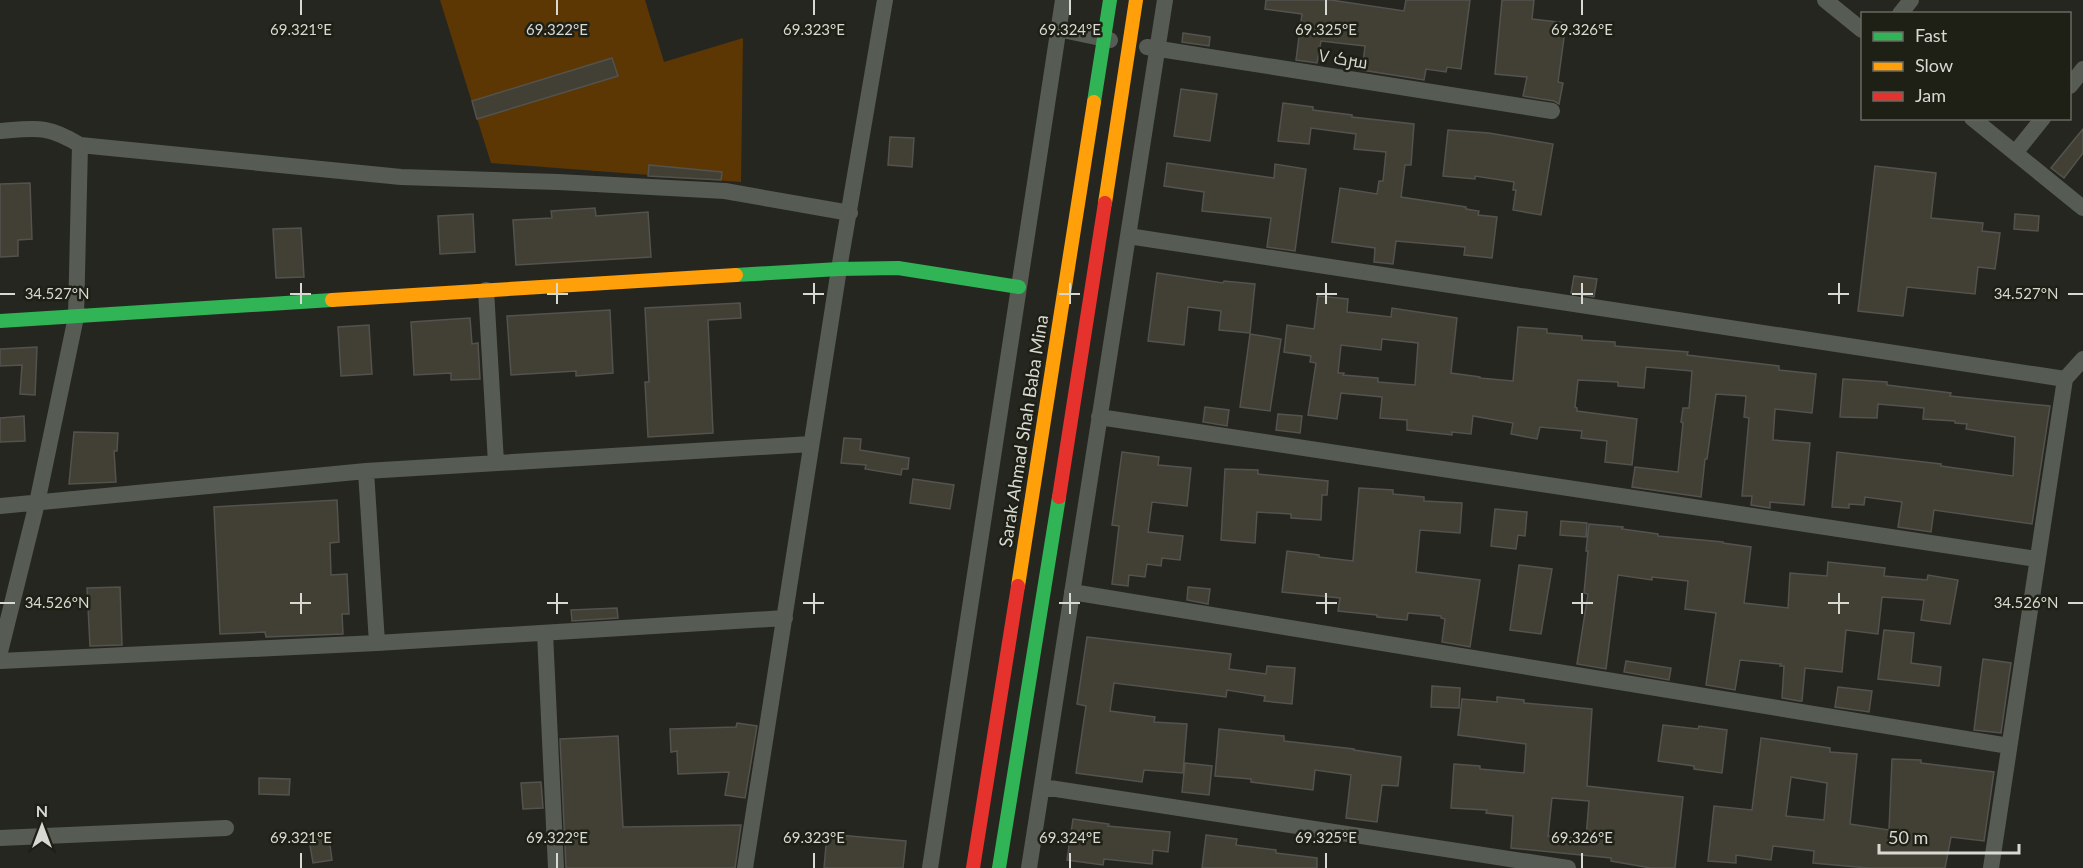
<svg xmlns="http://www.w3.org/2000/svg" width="2083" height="868" font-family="Lato,Cairo,sans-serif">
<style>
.green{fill:#5c3704}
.building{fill:#424034;stroke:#53524e;stroke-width:1.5;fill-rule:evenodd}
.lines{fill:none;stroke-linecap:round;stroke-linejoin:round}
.street{stroke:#565c53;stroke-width:16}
.fast{stroke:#30b455;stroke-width:14}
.slow{stroke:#ff9f0a;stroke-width:14}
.jam{stroke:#e5322d;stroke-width:14}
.ticks{fill:none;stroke:#d7d9d2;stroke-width:2}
.labels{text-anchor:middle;stroke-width:5;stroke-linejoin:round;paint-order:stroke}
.street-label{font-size:18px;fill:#d7d9d2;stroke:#1e1f15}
.ticks-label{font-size:15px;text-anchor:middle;fill:#d7d9d2;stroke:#1e1f15;stroke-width:5;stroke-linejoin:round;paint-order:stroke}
</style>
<rect width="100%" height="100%" fill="#262621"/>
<!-- green -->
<path class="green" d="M440 0H645L664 62 743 38 741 182 491 163Z"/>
<!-- building -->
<path class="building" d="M1266 0H1331L1404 11 1406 0H1470L1461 69 1447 67 1446 72 1426 69 1424 80 1362 70 1365 46 1321 41 1317 63 1296 60 1302 14 1265 9Z
M1502 0H1534L1532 19 1566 23 1558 82 1563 83 1559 104 1554 101 1523 96 1527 77 1495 74Z
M1183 33 1210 37 1209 46 1182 42Z
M612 58 618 76 477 119 472 101Z
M1181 89 1217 94 1210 141 1174 136Z
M1283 103 1313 107V110L1352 115V117L1414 124 1411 165H1405L1401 197 1466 207V209L1479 211 1478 215 1497 217 1492 258 1464 255 1465 247 1396 241 1393 264 1374 262 1375 248 1332 242 1340 188 1377 194 1379 181H1383L1386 152 1354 149 1356 134 1311 128 1309 144 1278 141Z
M2083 129V153L2064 178 2051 168Z
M1448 130 1489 133 1553 144 1541 215 1513 210 1516 190H1513L1514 182 1475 176V179L1443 176Z
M890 137 914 138 912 167 888 165Z
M1167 163 1274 178 1275 164 1306 169 1295 251 1267 247 1271 218 1202 211 1204 192 1164 186Z
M649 165 722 172 721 180 648 176Z
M1875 166 1936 173 1931 218 1983 223 1982 231 2000 233 1995 269 1978 267 1975 294 1907 287 1903 316 1858 311Z
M30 183 32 239 18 240V256L0 257V184Z
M595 208 596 216 648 212 651 257 516 265 513 220 552 218 551 211Z
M473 214 475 252 440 254 438 216Z
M2015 214 2039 216 2038 231 2014 229Z
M301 228 304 277 276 278 273 229Z
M1157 273 1223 283 1224 281 1255 284 1250 333 1219 330 1221 311 1188 307 1184 345 1148 341Z
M1574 276 1597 279 1594 297 1571 293Z
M1318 296 1348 299 1347 312 1391 317 1392 308 1457 318 1451 373 1480 377V378L1513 381 1518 327 1547 329V333L1582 336V340L1615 342V346L1688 352 1687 355 1779 366V370L1816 374 1812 413 1775 409 1773 440 1810 443 1804 505 1770 502V508L1751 505 1752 496H1742L1749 418 1744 417 1746 396 1716 394 1707 459H1705L1701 497 1632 487 1635 467 1678 472 1683 423 1681 422 1683 408H1689L1692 371 1646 367 1644 388 1618 386V382L1578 380 1575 407 1577 408V411L1637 419 1632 465 1605 462 1607 441 1581 438 1582 431 1540 427 1537 439 1511 434 1513 423 1473 416 1471 434 1452 432V435L1407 430V420L1380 418 1382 397 1341 393 1337 419 1308 415 1316 363 1310 362 1311 356 1284 352 1287 325 1314 329ZM1382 339 1418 343 1415 385 1378 382V378L1343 375 1344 373H1338L1341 345 1381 350Z
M740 303 741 318 708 320 713 433 648 437 645 382H649L645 308Z
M610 310 613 373 576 376V371L511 375 507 316Z
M470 318 472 344 478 343 480 379 451 380V373L414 375 411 322Z
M369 325 372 374 341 376 338 327Z
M1250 334 1281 339 1270 411 1240 407Z
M37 347 35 395 20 394 22 365 0 366V349Z
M1843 379 1887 382V385L1951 393 1950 396 2050 406 2032 524 1934 510 1931 532 1898 527 1902 502 1865 497 1864 505 1849 504V508L1832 507 1837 452 1941 464V466L2013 476 2015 437 1966 429 1967 424 1955 423V421L1923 419 1924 408 1878 404 1877 418 1840 417Z
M1205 407 1229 410 1227 426 1203 422Z
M1278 414 1302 416 1300 433 1276 430Z
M24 416 25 441 0 442V418Z
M74 432 118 433 117 451H114L116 482 69 484Z
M844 438 861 439 860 450 909 458 908 469H902L901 475 865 469 866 465 841 463Z
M1122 452 1159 457 1158 465 1191 468 1187 506 1152 502 1148 532 1183 536 1180 560 1162 558 1161 566 1147 564 1145 577 1129 575 1128 586 1112 584 1119 526 1112 525Z
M1225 469 1258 470V474L1328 481 1327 495H1322L1321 520 1291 518V514L1257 512 1255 543 1221 540Z
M913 479 954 485 950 509 910 503Z
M1359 488 1393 490V494L1424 497V501L1462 503 1460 533 1420 530 1416 572 1480 580 1470 647 1442 642 1445 619 1441 618V616L1408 613 1407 620 1377 617V615L1338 611 1340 598 1282 592 1287 551 1319 555V557L1353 561Z
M337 500 339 542 330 543 331 575 347 574 349 614H342L343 634 266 637 265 632 220 634 214 507Z
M1495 509 1527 512 1525 536 1518 535 1516 549 1491 546Z
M1561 521 1587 523 1586 537 1560 535Z
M1589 524 1623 527 1622 529 1658 534V536L1723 542V543L1751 547 1744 603 1788 608 1790 573 1827 576 1828 562 1885 568 1884 576 1927 580 1928 575 1958 580 1950 624 1921 620 1924 600 1882 597 1878 634 1846 630 1842 672 1805 668 1802 701H1799L1782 698 1784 666H1780L1781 664 1740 660 1735 690 1706 685 1716 613 1685 609 1688 581 1652 577V580L1618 575 1606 669 1577 664 1588 594 1584 593 1588 551H1586Z
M1519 565 1552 569 1541 634 1510 630Z
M120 587 122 645 90 646 87 588Z
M1188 587 1210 589 1208 604 1187 600Z
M617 608 618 618 572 621 571 610Z
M1884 630 1914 633 1911 663 1941 667 1939 686 1878 679Z
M1087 637 1231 654 1229 669 1266 674 1267 666 1295 668 1292 704 1264 701 1265 696 1227 690 1226 697 1114 683 1110 711 1155 717 1154 722 1187 724 1183 773 1144 770 1142 782 1076 773 1086 706 1077 704Z
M1983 659 2011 663 2001 733 1974 730Z
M1626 661 1671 668 1669 680 1624 672Z
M1432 686 1460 688 1459 708 1431 707Z
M1838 687 1872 691 1869 712 1835 707Z
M1497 697 1524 700V703L1592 709 1587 786 1683 797 1675 868H1651L1611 861V858L1511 848 1513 816 1486 813 1487 810 1451 808 1454 764 1480 766V769L1524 773 1526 744 1458 735 1462 699 1497 702ZM1552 798 1589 801 1586 838 1548 836Z
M737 723 757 726 745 798 725 795 729 772 678 774 677 751 671 752 670 729 736 727Z
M1663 725 1698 729 1699 726 1727 730 1722 773 1694 769V766L1658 761Z
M1219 729 1284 736V741L1354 749V750L1401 757 1398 786 1382 785 1377 822 1346 818 1351 775 1315 770 1313 790 1251 782V779L1215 776Z
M618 736 623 827 741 825 735 868H566L560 739Z
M1761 738 1830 748V752L1857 754 1850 824 1889 830 1892 759 1921 760V763L1994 772 1984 841 1951 837 1945 868H1868L1813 863 1814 851 1773 846 1771 860 1736 855V863L1708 861 1714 806 1752 810ZM1791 777 1827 783 1824 820 1786 816Z
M1185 763 1212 766 1209 795 1182 792Z
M259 778 290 779 289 795 259 794Z
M541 782 543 808 523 809 521 783Z
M1073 819 1109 824 1108 826 1170 832 1168 852 1153 850 1152 864 1104 859 1103 865 1067 860Z
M328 831 332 860 313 863 308 834Z
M827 834 906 841 903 868H824Z
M1206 835 1237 839 1236 845 1276 850V853L1317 858V868H1202Z"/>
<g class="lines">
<!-- street -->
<path class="street" d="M1825 0 1862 30
M1900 14 1911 0
M1058 29 1110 40
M1147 47 1552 111
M2070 86 2083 69
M1972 118 2083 208
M0 131C37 128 48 125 80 145L401 177 558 182 725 191 850 213
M2015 153 2043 118
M1128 236 2065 379
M486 290 496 463
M1099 417 2037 559
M366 471 377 643
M0 506 366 471 811 444
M1072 592 2009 746
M545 633 556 868
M0 652 37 503 76 317 80 145
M0 661 377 643 785 618
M1043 787 1568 868
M0 838 226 828
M745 868 839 269 885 0
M930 868 1063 0
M1029 868 1165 0
M1991 868 2065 379 2083 359"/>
<!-- fast -->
<path class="fast" d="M1094 102 1110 0
M736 275 839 269 898 268 1019 287
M0 321 332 300
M999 868 1059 497"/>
<!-- slow -->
<path class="slow" d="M1105 203 1136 0
M332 300 736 275
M1018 586 1094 102"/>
<!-- jam -->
<path class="jam" d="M1059 497 1105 203
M973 868 1018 586"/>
</g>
<!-- ticks -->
<path class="ticks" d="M301 0V15M557 0V15M814 0V15M1070 0V15M1326 0V15M1582 0V15M301 283V304M557 283V304M814 283V304M1070 283V304M1326 283V304M1582 283V304M1839 283V304M0 294H15M290 294H311M547 294H568M803 294H824M1059 294H1080M1316 294H1337M1572 294H1593M1828 294H1849M2068 294H2083M301 593V614M557 593V614M814 593V614M1070 593V614M1326 593V614M1582 593V614M1839 593V614M0 603H15M290 603H311M547 603H568M803 603H824M1059 603H1080M1316 603H1337M1572 603H1593M1828 603H1849M2068 603H2083M301 853V868M557 853V868M814 853V868M1070 853V868M1326 853V868M1582 853V868"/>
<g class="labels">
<!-- street labels -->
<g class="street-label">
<text transform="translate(1343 59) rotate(9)" y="6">سرک ۷</text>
<text transform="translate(1024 431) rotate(-81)" y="6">Sarak Ahmad Shah Baba Mina</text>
</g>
</g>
<g class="ticks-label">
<text x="301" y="35">69.321°E</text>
<text x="557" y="35">69.322°E</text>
<text x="814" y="35">69.323°E</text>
<text x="1070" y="35">69.324°E</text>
<text x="1326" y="35">69.325°E</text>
<text x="1582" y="35">69.326°E</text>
<text x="57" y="299">34.527°N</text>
<text x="2026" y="299">34.527°N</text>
<text x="57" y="608">34.526°N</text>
<text x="2026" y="608">34.526°N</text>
<text x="301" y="843">69.321°E</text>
<text x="557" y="843">69.322°E</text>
<text x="814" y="843">69.323°E</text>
<text x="1070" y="843">69.324°E</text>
<text x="1326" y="843">69.325°E</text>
<text x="1582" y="843">69.326°E</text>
</g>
<!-- legend -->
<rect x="1861" y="12" width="210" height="108" fill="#1e1f15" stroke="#686961" stroke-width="1.5"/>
<rect x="1873" y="32" width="30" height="9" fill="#30b455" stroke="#686961" stroke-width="1.5"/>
<text x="1915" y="42" font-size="18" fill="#d7d9d2">Fast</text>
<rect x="1873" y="62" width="30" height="9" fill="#ff9f0a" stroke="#686961" stroke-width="1.5"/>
<text x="1915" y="72" font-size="18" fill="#d7d9d2">Slow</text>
<rect x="1873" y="92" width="30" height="9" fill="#e5322d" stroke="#686961" stroke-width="1.5"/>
<text x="1915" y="102" font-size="18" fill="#d7d9d2">Jam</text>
<!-- north arrow -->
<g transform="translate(42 826)" stroke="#1e1f15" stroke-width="4.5" paint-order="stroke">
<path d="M0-4.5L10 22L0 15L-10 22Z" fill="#d7d9d2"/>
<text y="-9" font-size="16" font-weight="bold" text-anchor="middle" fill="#d7d9d2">N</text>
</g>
<!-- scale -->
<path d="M1879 844v9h140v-9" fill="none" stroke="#d7d9d2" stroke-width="3"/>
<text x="1888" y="844" font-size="18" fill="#d7d9d2" stroke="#1e1f15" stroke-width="4.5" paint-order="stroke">50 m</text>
</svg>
